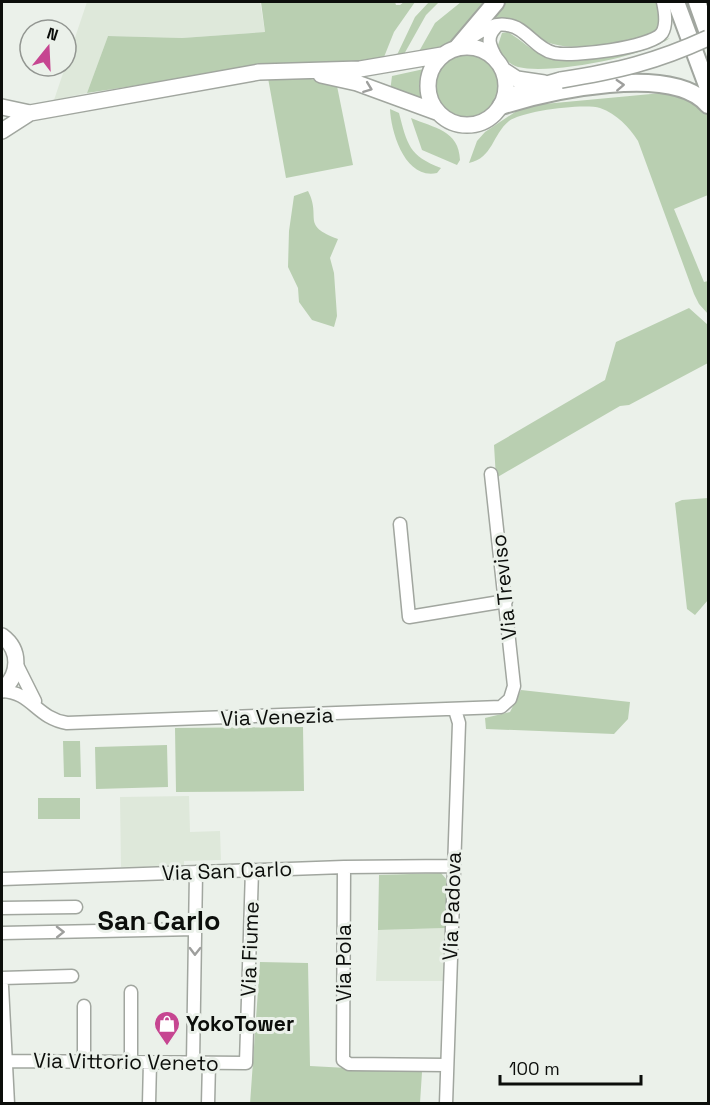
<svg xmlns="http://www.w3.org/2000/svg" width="710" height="1105" font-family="'Space Grotesk',sans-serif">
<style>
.built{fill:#dee8da}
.green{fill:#b9cfb1}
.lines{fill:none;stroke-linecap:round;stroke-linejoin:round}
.minor-casing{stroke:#a1a69f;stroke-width:15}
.major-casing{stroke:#a1a69f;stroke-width:18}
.highway-casing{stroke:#a1a69f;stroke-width:20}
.minor{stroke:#fff;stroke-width:12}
.major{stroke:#fff;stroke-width:15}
.highway{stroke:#fff;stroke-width:16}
.major-bridge-casing{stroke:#a1a69f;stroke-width:18;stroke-linecap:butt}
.major-bridge{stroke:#fff;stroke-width:15}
.oneway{stroke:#9e9f9d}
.labels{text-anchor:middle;stroke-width:6;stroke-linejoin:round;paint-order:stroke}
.street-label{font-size:21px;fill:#0c0e0b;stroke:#ebf1ea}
.poi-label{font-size:21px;font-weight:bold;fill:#0c0e0b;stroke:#ebf1ea;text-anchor:start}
.district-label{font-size:27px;font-weight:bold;fill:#0c0e0b;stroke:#ebf1ea}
</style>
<rect width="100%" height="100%" fill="#ebf1ea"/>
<!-- built -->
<path class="built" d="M87 2H260L265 32 182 38 108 36 87 93 54 100Z
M189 796 190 832 220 831 221 860 184 861V866L121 867 120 797Z
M445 928 443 981H376L378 930Z"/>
<!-- green -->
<path class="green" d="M261 2H395L396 5H400L404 2H415L394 32 384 57 344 63 271 65 87 93 108 36 182 38 265 32Z
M429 2H439L426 15 403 56 396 57 415 17Z
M461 2H488C462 31 457 45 417 55L435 23Z
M502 2H657L659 28 650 35C620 41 582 52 553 44 523 36 524 8 488 23Z
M508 32C521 40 533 52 547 57 579 70 639 48 670 38 644 57 549 75 518 67 510 65 505 59 500 53L498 45 502 33Z
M436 86a31 31 0 1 1 62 0a31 31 0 1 1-62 0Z
M424 69 419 85 423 104 390 92 392 76Z
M292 74 337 86 353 165 286 178 268 78Z
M662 93C680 96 697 101 708 116V195L674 209 704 282 708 281V314L699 304 694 294 638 141C629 127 617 114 600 108 584 103 522 111 509 121 492 135 493 158 469 163L477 141 485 132 521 108 544 104Z
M390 109 399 113C407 144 409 156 441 168L437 173C405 180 391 132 390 109Z
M411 118C434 128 459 130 460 160L457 165 422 150Z
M308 191C322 218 300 225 338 239L330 258 334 273 337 316 334 327 312 320 299 302 298 288 288 267 289 231 294 196Z
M689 308 708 325V363L629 405 620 406 496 478 494 445 605 380 616 342Z
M708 498V600L695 615 687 609 675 503 682 500Z
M521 690 630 702 628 719 614 734 486 729 485 718 510 712Z
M303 727 304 791 176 792 175 728Z
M63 741H80L81 777H64Z
M167 745 168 787 96 789 95 747Z
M38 798H80V819H38Z
M441 873 447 880 445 928 378 930 379 875Z
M260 962 308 963 310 1066 422 1072 420 1103 250 1104Z"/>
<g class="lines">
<defs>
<path id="minor" d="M498 25C483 38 491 48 499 63
M469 39C480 32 493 22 507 25 526 27 535 49 554 53 572 57 651 48 662 33 667 25 665 11 663 2
M400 524 409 617 506 601
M16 663 35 701
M2 691C32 692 36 718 67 723L501 707 510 699 514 686 491 474
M344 867 343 1060 349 1064 446 1065
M2 879 344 867 453 866
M2 908 76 907
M2 933 196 929
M2 978 72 976
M2 986 8 1104
M2 1061 246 1063 252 870
M84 1062V1006
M131 1062V992
M193 1063 196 872
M149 1104 150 1062
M208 1104 209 1063
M446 1104 459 723 455 710"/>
<path id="major" d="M428 86a39 39 0 1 1 78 0a39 39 0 1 1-78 0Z
M503 70 517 79 544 83
M321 75 357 83 439 113
M506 102 519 92 561 80
M2 107 30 113
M2 131 30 113 259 72 360 69 442 55
M2 636C21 650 20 675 2 690"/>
<path id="highway" d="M676 2 708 88
M697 2 708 33
M458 47 496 2
M501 106C549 91 672 63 708 105"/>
</defs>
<!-- minor casing -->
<use href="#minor" class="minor-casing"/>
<!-- major casing -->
<use href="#major" class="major-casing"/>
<!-- highway casing -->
<use href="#highway" class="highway-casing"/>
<!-- minor -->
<use href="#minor" class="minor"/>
<!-- major -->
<use href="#major" class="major"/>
<!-- highway -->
<use href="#highway" class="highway"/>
<defs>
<path id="major-bridge" d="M561 80C617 71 656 62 708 38"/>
</defs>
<!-- major-bridge casing -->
<use href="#major-bridge" class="major-bridge-casing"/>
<!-- major-bridge -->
<use href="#major-bridge" class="major-bridge"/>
</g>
<!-- one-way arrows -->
<defs><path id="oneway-chevron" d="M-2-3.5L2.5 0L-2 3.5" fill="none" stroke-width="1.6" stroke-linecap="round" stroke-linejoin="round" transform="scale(1.5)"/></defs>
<g class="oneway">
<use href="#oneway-chevron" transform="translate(620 85) rotate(-3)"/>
<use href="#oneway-chevron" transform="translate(368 88) rotate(21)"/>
<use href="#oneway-chevron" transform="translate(60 932) rotate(-1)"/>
<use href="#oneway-chevron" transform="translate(195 951) rotate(91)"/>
</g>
<!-- icons -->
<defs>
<symbol id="shop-pin" viewBox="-11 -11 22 30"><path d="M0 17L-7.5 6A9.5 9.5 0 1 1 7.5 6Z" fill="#c64691" stroke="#ebf1ea"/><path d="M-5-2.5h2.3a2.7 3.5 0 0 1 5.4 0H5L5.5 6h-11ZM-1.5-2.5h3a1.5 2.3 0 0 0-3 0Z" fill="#fff"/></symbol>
</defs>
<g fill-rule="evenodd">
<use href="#shop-pin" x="152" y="1009" width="30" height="40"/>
</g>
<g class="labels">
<!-- street labels -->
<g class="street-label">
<text transform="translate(504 587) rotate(-96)" y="7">Via Treviso</text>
<text transform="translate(277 717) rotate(-2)" y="7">Via Venezia</text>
<text transform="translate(227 871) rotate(-2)" y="7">Via San Carlo</text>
<text transform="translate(452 906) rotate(-88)" y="7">Via Padova</text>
<text transform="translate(250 949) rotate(-88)" y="7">Via Fiume</text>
<text transform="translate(344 963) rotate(-90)" y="7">Via Pola</text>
<text transform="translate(126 1062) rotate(1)" y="7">Via Vittorio Veneto</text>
</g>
<!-- poi labels -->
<g class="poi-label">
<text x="186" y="1031">YokoTower</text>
</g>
<!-- district labels -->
<g class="district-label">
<text x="159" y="930">San Carlo</text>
</g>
</g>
<!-- border -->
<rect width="710" height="1105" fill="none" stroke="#0c0e0b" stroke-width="6"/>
<!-- north arrow -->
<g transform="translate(48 48) rotate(18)"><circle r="28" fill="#ebf1ea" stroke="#929691" stroke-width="1.5"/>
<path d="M0-4.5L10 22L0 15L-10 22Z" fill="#c64691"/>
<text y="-9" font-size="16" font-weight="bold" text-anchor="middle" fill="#0c0e0b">N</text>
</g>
<!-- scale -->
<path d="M500 1075v9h141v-9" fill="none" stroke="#0c0e0b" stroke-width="3"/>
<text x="509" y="1075" font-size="18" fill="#0c0e0b" stroke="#ebf1ea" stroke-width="4.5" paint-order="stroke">100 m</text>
</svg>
